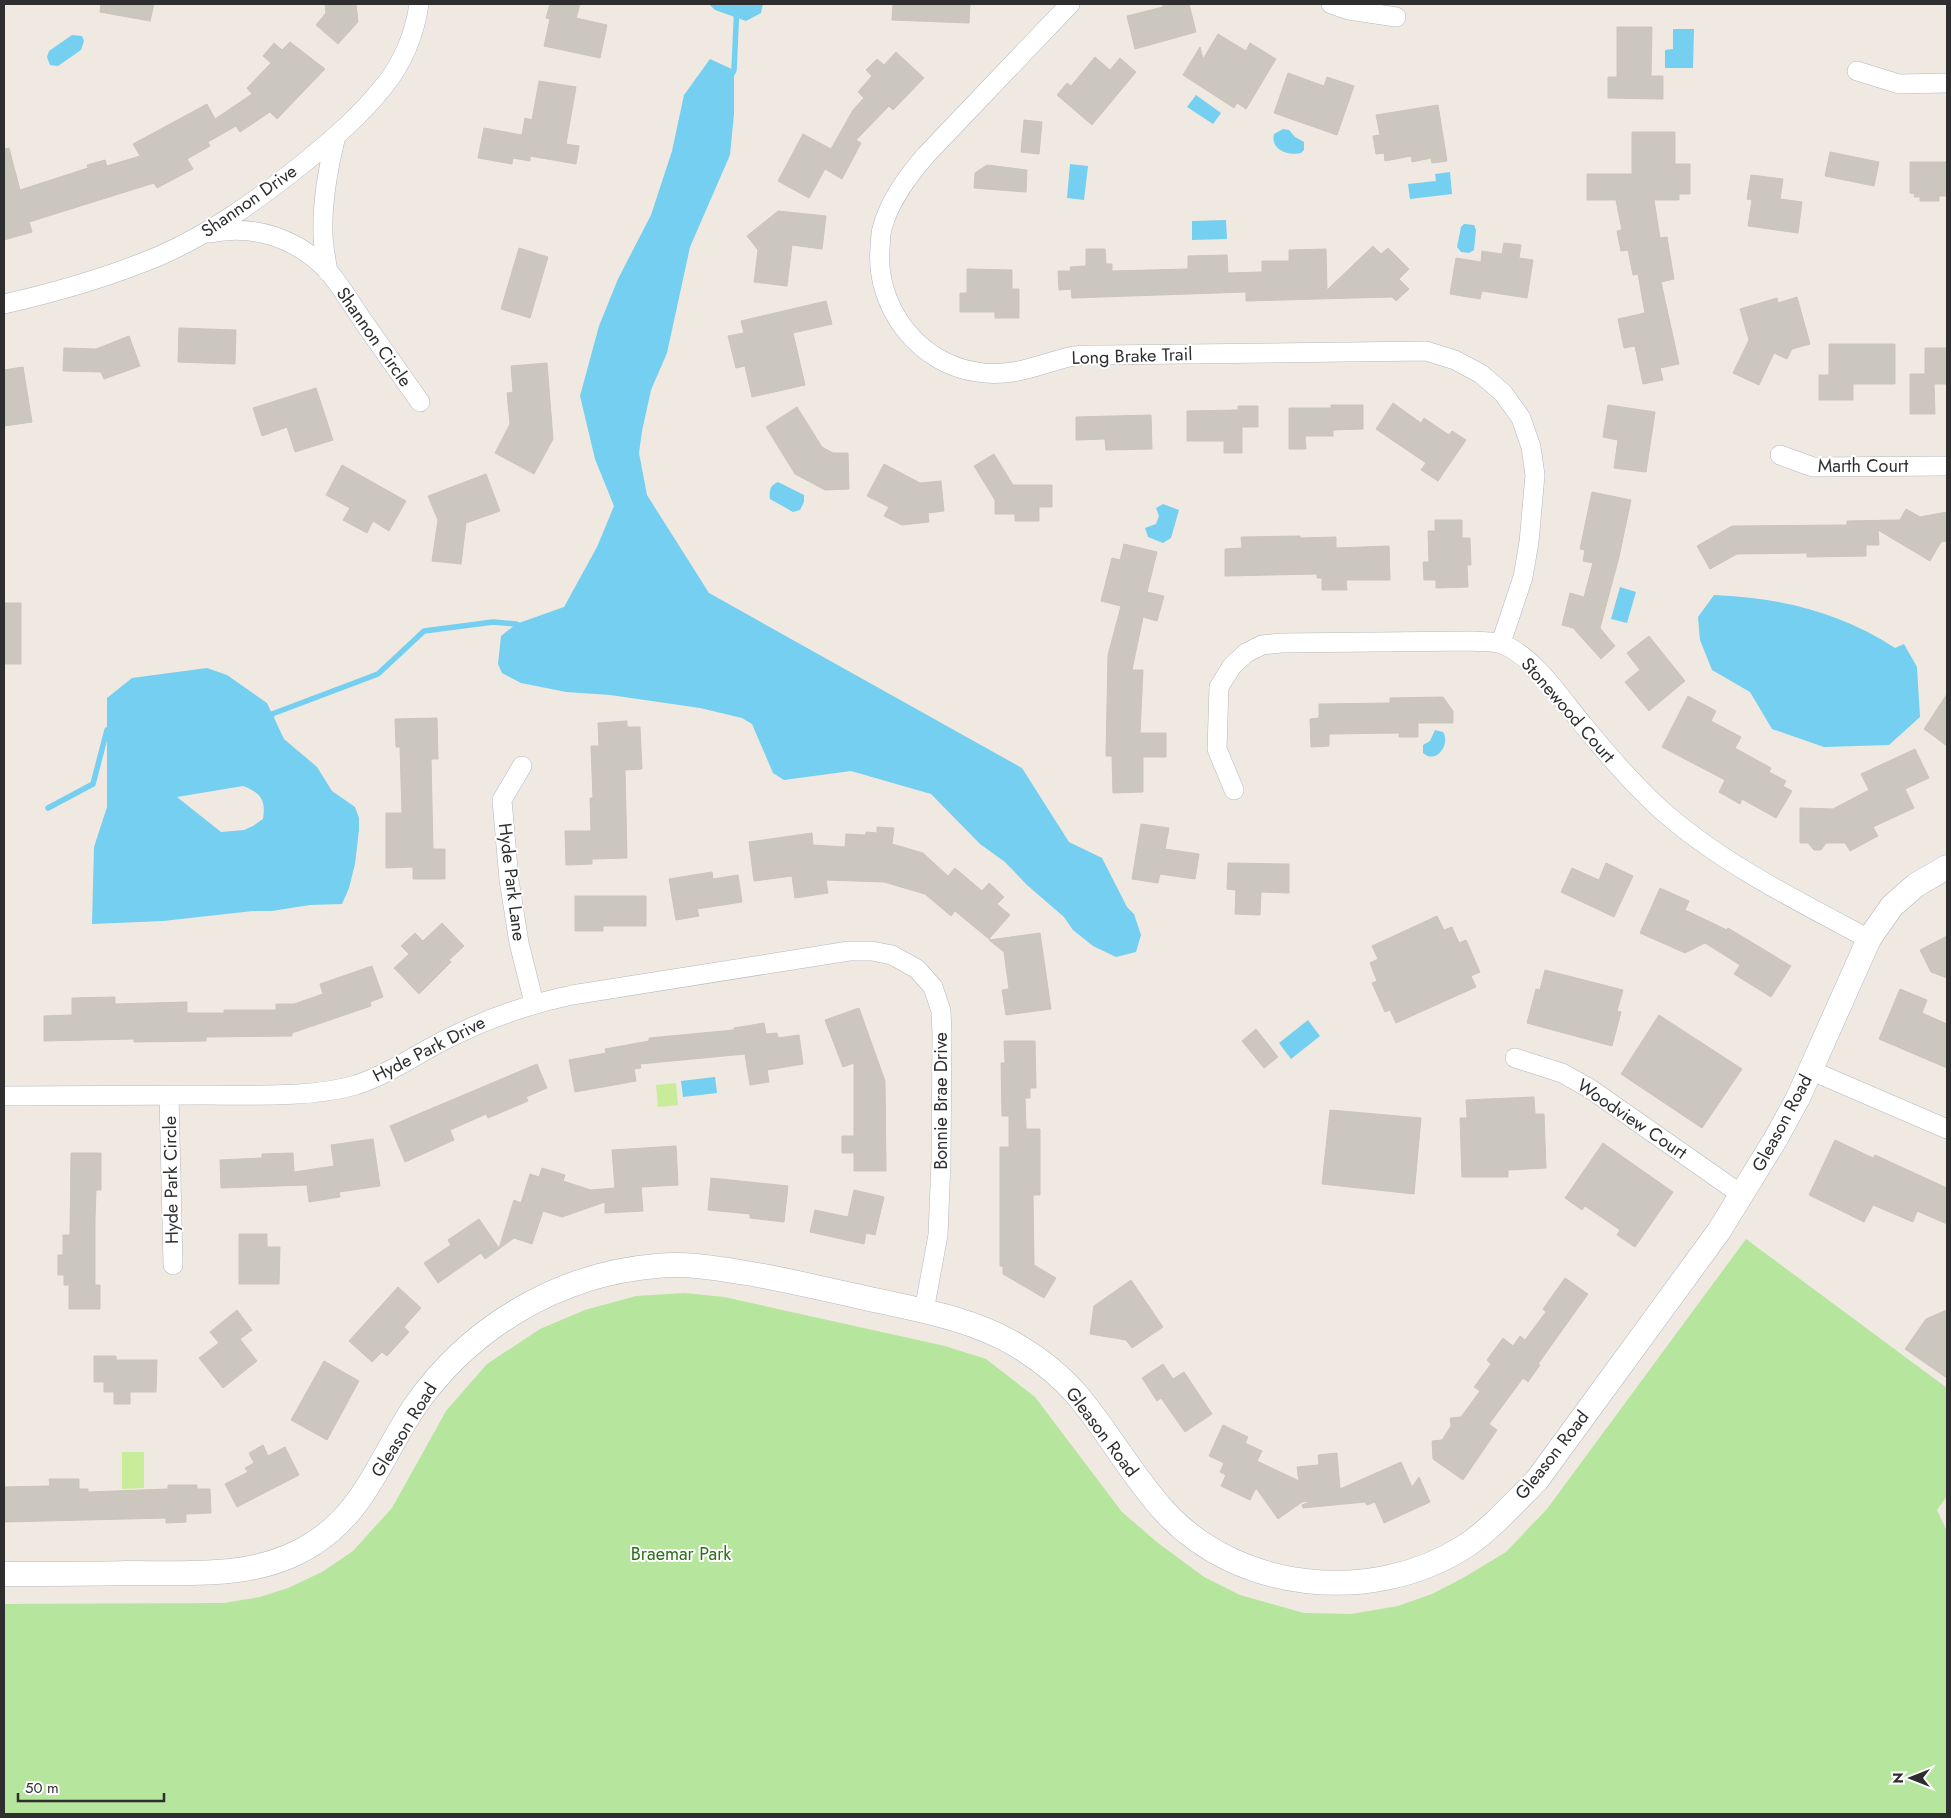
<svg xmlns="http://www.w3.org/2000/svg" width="1951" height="1818" font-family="Jost,sans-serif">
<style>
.green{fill:#b6e59e}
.pitch{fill:#c9ec9a}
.water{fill:#75cff0;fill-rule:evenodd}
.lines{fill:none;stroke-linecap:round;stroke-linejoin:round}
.stream{stroke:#75cff0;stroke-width:5.5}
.building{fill:#cbc7bf;stroke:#cbc5ba}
.minor-casing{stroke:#b4b7c1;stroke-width:20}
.tertiary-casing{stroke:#b4b7c1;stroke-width:25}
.minor{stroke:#fff;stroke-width:19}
.tertiary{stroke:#fff;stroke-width:24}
.labels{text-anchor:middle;stroke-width:4;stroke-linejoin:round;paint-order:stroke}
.street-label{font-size:18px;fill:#2e2e2e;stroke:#fff}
.park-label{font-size:18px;fill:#2c6e1b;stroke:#fff}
</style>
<rect width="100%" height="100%" fill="#efe9e1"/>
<!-- green -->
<path class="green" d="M1746 1239 1947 1388V1496L1937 1510 1947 1531V1814H4V1604L224 1603 260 1597 288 1588 322 1572 353 1551 392 1508 446 1411 487 1364 540 1329 585 1310 636 1296 685 1293 724 1297 945 1346 986 1359 1035 1397 1122 1512 1158 1543 1204 1577 1240 1595 1304 1613 1351 1614 1398 1606 1432 1594 1463 1578 1506 1552 1547 1509Z"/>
<!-- pitch -->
<path class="pitch" d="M676 1083 678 1105 658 1107 656 1085Z
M122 1452H144V1488L122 1489Z"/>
<!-- water -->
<path class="water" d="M709 4H763L761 13 746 21 715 10Z
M1673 29H1694L1693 68H1665V50L1673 49Z
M72 35 82 36 84 41 81 50 58 66 50 65 47 57 49 51Z
M710 59 734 70V114L730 155 690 247 667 353 651 390 642 431 639 453 647 495 709 593 1022 768 1069 842 1102 858 1127 907 1134 914 1141 935 1136 952 1116 957 1093 946 1073 930 1064 917 1027 885 1005 862 980 844 931 794 851 771 784 780 773 773 752 724 742 718 700 708 610 695 566 692 521 683 502 673 498 664 501 636 516 624 564 607 597 547 614 506 595 459 580 396 599 326 618 279 651 215 672 151 684 95Z
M1196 95 1221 113 1213 124 1187 107Z
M1283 129 1289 130 1295 137 1304 142V150L1301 153C1289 156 1270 150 1274 134Z
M1070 164 1088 166 1084 200 1067 198Z
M1450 172 1452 194 1410 199 1408 184 1436 181 1435 174Z
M1226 220 1227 239 1192 240V221Z
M1464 224 1474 225 1476 230 1474 250 1469 253 1461 252 1457 247 1461 227Z
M778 482 804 495V502L800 510 793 512 770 499C769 491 770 485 778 482Z
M1163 504 1179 510 1171 538 1163 543 1148 537 1145 528 1156 524 1159 516 1156 508Z
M1620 587 1636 592 1627 623 1611 619Z
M1714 595C1780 598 1839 611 1895 648L1904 644 1917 667 1920 717 1889 745 1824 747 1772 729 1750 692 1712 670 1700 640 1698 617Z
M207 668 227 675 267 703 284 739 317 767 332 791 355 807 359 818V830L355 864 349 888 342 904 310 905 272 911H253L163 921 92 924 94 847 107 807V698L132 678ZM243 786C261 793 266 800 263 819L253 826 244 830 221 832 177 797Z
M1435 730 1443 732C1451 744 1436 765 1423 753V745L1430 741Z
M1308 1020 1320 1036 1291 1059 1279 1043Z
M715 1077 717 1093 683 1097 681 1081Z"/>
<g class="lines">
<!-- stream -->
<path class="stream" d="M731 76 734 70 737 4
M271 720 272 714 378 674 424 631 493 622 516 624 523 627
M48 808 93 784 107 730 114 732"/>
</g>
<!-- building -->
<path class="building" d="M101 4H154L150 21 100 12Z
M325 4H356L358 22 338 44 316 25 326 13Z
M550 4H580L576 18 607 25 600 58 544 46 550 19 546 18Z
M893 4H970L969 23 892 20Z
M1163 4H1189L1196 32 1135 49 1127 16 1163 7Z
M1617 27H1652L1651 76H1663V99L1608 98V77H1617Z
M1218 34 1246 51 1250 43 1276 59 1246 109 1237 103 1234 108 1183 75 1200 47 1203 59Z
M290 42 325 69 277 119 270 112 240 132 236 126 208 142 210 146 187 159 193 169 157 188 154 183 29 222 32 232 4 240V149L9 148 20 190 88 168 87 165 105 160 107 166 140 156 133 144 207 104 215 119 252 94 247 88 271 63 263 56 274 43 282 50Z
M896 52 924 78 893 110 889 106 856 140 861 143 842 179 825 169 809 198 778 181 803 134 831 149 853 110 864 98 858 92 872 76 866 70 877 59 884 65Z
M1095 57 1110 70 1120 58 1136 72 1092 125 1057 95 1067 83 1071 86Z
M1288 73 1324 86 1327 77 1354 86 1337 135 1274 113Z
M539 81 576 87 566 144 579 146 576 164 530 156V161L513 158 512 164 478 158 484 128 522 135 525 118 532 120Z
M1438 105 1447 161 1432 163 1431 158 1412 162 1411 156 1385 161 1384 153 1376 154 1373 136 1380 135 1376 115Z
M1024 120 1042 122 1039 154 1021 152Z
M1632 132H1675V164H1690V194H1679V200H1654L1660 238 1667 237 1674 279 1661 282 1679 364 1660 368 1663 380 1643 384 1635 346 1624 348 1618 319 1645 313 1638 274 1633 275 1628 250 1621 251 1617 231 1622 230 1616 200H1587V174H1632Z
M1830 152 1879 162 1874 186 1825 176Z
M1910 162H1947V196H1939V201H1920V197H1914L1915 194 1910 193Z
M987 165 1027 170 1026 192 974 188 975 173Z
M1751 175 1783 179 1780 199 1802 202 1798 233 1748 226 1752 200 1747 199Z
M778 211 826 216 822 249 792 245 787 286 754 282 758 250 747 236Z
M1504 243 1521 245 1519 258 1533 260 1527 298 1482 291 1480 299 1450 294 1456 258 1481 262 1482 251 1502 254Z
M1373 246 1381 254 1388 248 1409 269 1399 279 1409 289 1396 301 1392 297 1246 301V292L1072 298 1071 289 1059 290 1058 271H1071L1070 267 1086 266V249H1105L1106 264H1112V271L1188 269V256L1227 255 1228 273 1262 272V261H1289V250L1326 249 1327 290Z
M519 248 548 257 530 318 501 309Z
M967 269 1012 270V289H1019V318H995V312H960V293H967Z
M1797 297 1810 344 1792 349 1787 359 1774 353 1759 385 1733 373 1749 340 1740 309 1777 298 1778 303Z
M826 301 832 324 793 333 805 385 752 397 745 366 736 368 728 336 744 333 741 321Z
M179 328 236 330 235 364 178 362Z
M129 336 140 366 104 379 101 372 63 371 64 348 96 349Z
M1829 344H1895V384H1853V400H1819V375H1829Z
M1925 348H1947V384H1934L1935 414H1910V374H1925Z
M547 363 553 439 534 474 495 453 510 424 507 393 513 392 511 366Z
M23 367 32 422 4 426V370Z
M316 388 333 440 295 452 287 427 262 436 253 408Z
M1393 403 1421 423 1424 418 1449 435 1452 431 1466 440 1438 481 1421 470 1426 463 1376 429Z
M1331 405H1363V429L1333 430V436H1305L1306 449H1289V408H1331Z
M1608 405 1655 412 1646 472 1614 468 1618 440 1603 437Z
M1238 406H1258V427H1242V453H1224V441H1187V411L1238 410Z
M797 407 822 447 833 453H848L849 489 825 490 795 474 766 427Z
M1151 415 1152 449 1106 450 1105 439 1076 440V417Z
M994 454 1013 485H1052V507H1039V521H1015V514H995V500L974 466Z
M884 464 920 483 941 481 944 511 928 513 929 522 902 525 884 516 889 507 867 496Z
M342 465 406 501 389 531 373 521 367 533 343 520 350 508 326 495Z
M486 474 500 511 466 523 461 564 432 561 438 520 428 496Z
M1592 492 1631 500 1619 557 1600 628 1615 646 1601 659 1573 628 1562 625 1570 593 1584 597 1593 563 1583 561 1585 550 1580 549Z
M1906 509 1920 517 1947 512V541L1941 542 1930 561 1878 530 1879 545H1866V556L1807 557V553L1737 554 1710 569 1697 546 1732 526 1847 525V521L1900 520Z
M1435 520H1462V538H1470L1471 565H1467L1468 587 1436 588V580H1424L1423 562H1429L1428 531H1435Z
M1300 536V538L1336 537V548L1389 546 1390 580H1346L1347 590H1322V578H1317V574L1225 576V549L1242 548 1241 537Z
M1124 544 1157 552 1147 592 1164 596 1157 621 1143 617 1132 670H1143L1140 733H1166V757H1143V792L1113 793 1112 756H1106L1108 655 1121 606 1101 601 1112 558 1120 560Z
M4 603H21V664H4Z
M1649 636 1685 681 1649 711 1625 682 1640 670 1627 653Z
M1947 694V746L1924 729Z
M1688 696 1716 711 1711 721 1741 737 1735 748 1771 768 1769 772 1786 781 1783 786 1792 791 1776 818 1742 799 1740 804 1719 792 1725 780 1662 747Z
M1443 697 1453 711V723H1418V737H1399V733L1329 734V746L1311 747 1310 719 1319 718V704L1390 703V698Z
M437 718 438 759H431L433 849H445V879H413V867L386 868V813H402L400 747H396L395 719Z
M627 721V727H640L642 769 625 770 627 858 592 859V864L566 865 565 831H591L590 798H593L591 746H599L598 723Z
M1915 749 1929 778 1905 789 1914 808 1873 827 1878 836 1850 851 1845 843H1826L1821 850H1814L1808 843H1800V808L1833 809 1869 790 1861 774Z
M1141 824 1169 828 1165 849 1199 854 1195 879 1160 874 1158 883 1132 879Z
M877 827 894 828 892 844 923 853 948 876 955 868 982 891 989 883 1004 897 997 904 1010 915 989 939 955 911 951 916 925 894 884 882 826 880 828 893 795 898 792 876 754 881 749 842 812 833 813 845 845 847 846 834 866 835V832L877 833Z
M1228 863 1289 864V893L1261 892 1260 915 1235 914 1236 890 1227 889Z
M1606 863 1633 876 1614 917 1561 892 1572 868 1599 880Z
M712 872 713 879 738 875 742 902 697 909 699 916 676 920 669 879Z
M1660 888 1689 901 1685 910 1727 930 1728 928 1791 966 1771 997 1734 974 1740 965 1705 943 1685 953 1640 933Z
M575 896H646V926H603V931H575Z
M1437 916 1444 930 1452 927 1459 943 1466 940 1480 972 1471 976 1476 987 1396 1023 1390 1010 1385 1012 1372 983 1377 981 1370 963 1378 959 1372 946Z
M442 923 464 946 449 960 451 962 419 994 394 968 409 954 401 946 415 933 423 941Z
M1040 933 1051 1009 1006 1015 1002 990 1009 989 1004 952 989 940Z
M1947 936V978L1931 972 1920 950Z
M372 966 383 997 370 1002 371 1006 292 1033V1036L206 1037V1041L134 1042V1039L44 1041V1016L72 1015V998L115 997V1004L187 1002V1013H224V1010H276V1004H294L323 994 320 984Z
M1545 970 1623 990 1617 1011 1621 1012 1612 1046 1527 1023 1536 989 1540 990Z
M1900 989 1927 1000 1922 1013 1947 1024V1068L1879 1039Z
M859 1008 885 1081 886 1171H854V1153H842V1136H854V1063L843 1067 825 1020Z
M1659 1015 1742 1069 1702 1128 1621 1074Z
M764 1023 766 1034 777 1033 778 1038 799 1035 803 1064 767 1070 769 1082 750 1085 745 1054 640 1064 641 1068 634 1069 636 1081 575 1092 569 1060 606 1053 605 1049 649 1041V1038L734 1030V1028Z
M1256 1029 1278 1057 1264 1068 1242 1041Z
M1004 1041H1035L1036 1088H1030V1098H1025L1026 1129H1040V1195H1033L1034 1265 1056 1278 1044 1298 1003 1274V1266H1000V1147H1009V1116H1002L1001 1063H1005Z
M537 1064 547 1088 526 1097 528 1101 488 1118 486 1114 450 1130 454 1140 405 1162 390 1126Z
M1534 1097 1535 1114H1544L1546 1168 1508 1170V1177H1462L1460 1118H1467L1466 1100Z
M1330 1110 1421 1118 1414 1194 1322 1184Z
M373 1139 380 1186 339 1192 340 1197 309 1202 307 1185 221 1188 220 1160 262 1158V1154L293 1153 294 1172 334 1166 331 1145Z
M1835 1140 1873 1158 1875 1155 1947 1188V1224L1917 1211 1913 1222 1873 1205 1864 1222 1809 1195Z
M1603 1143 1673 1192 1635 1247 1617 1235 1620 1230 1585 1206 1582 1210 1565 1198Z
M676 1146 678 1185 641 1187 643 1211 605 1213V1202L562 1217 543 1211 532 1244 514 1238 485 1259 481 1253 438 1283 424 1263 451 1245 448 1240 479 1219 499 1248 514 1200 521 1203 530 1174 539 1177 542 1168 565 1175 563 1181 591 1190 615 1188 612 1150Z
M71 1153H101V1190H96L95 1219V1285H100V1309H69V1285H64V1275H58V1255H63V1235H70Z
M711 1178 788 1186 784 1222 750 1218V1214L708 1210Z
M854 1190 884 1197 875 1235 866 1233 864 1244 810 1232 815 1210 848 1217Z
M239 1234H267V1247H280L279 1284H239Z
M1565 1278 1588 1294 1538 1364 1540 1365 1528 1382 1523 1378 1489 1424 1497 1430 1463 1480 1433 1459 1432 1441 1442 1440 1451 1426 1450 1418 1461 1417 1480 1391 1474 1387 1491 1364 1487 1360 1503 1338 1513 1346 1520 1336 1525 1340 1546 1312 1543 1309Z
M1131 1280 1163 1327 1132 1348 1126 1340 1090 1334 1094 1306Z
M398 1287 421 1308 404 1327 409 1332 387 1356 382 1352 372 1362 349 1341Z
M237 1310 252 1330 240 1339 257 1361 223 1388 199 1358 219 1343 210 1332Z
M1947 1310V1378L1905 1349 1926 1319Z
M94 1356H116V1360H157L156 1392H130V1404H114V1392H104V1382H94Z
M324 1361 359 1381 327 1440 291 1420Z
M1163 1364 1173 1379 1184 1372 1212 1414 1185 1432 1161 1398 1157 1401 1142 1378Z
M1223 1425 1248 1437 1245 1443 1262 1451 1257 1461 1299 1481 1297 1467 1319 1465 1318 1455 1337 1453 1340 1489 1401 1462 1412 1487 1419 1477 1430 1502 1384 1523 1375 1502 1367 1505 1365 1502 1303 1508 1302 1505 1312 1501 1302 1502 1278 1519 1256 1488 1250 1500 1221 1486 1226 1475 1220 1472 1224 1463 1209 1456Z
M263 1445 268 1456 285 1447 299 1475 237 1507 225 1484 248 1472 245 1468 254 1463 249 1453Z
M49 1479H79V1489H88V1492L168 1489V1485H197V1489H210L211 1513 186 1514V1522L166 1523V1518L4 1522V1487L50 1486Z"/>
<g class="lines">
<defs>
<path id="minor" d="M1070 4 926 155C908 176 889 201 882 229 880 235 881 242 880 248 875 306 918 364 977 372 1012 378 1037 365 1069 357 1080 354 1092 355 1103 355L1426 351 1455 360 1481 374 1503 393 1521 418 1531 447 1535 475 1529 542 1523 577 1501 643
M1331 4 1349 10 1396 17
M1857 71 1899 84 1947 83
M210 233C254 224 297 238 328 271 341 286 352 305 363 321 382 348 401 375 420 402
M328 272C326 259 323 246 323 233 322 200 328 168 336 136
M4 304C57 292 109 277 159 256 212 233 260 198 305 162 333 139 361 115 384 86 403 63 415 33 419 4
M1780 455 1813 467 1947 466
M522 766 502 800 509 880 519 943 534 1003
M1234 790 1217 749 1219 687 1232 666 1246 653 1262 645 1281 643 1472 641C1481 642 1494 641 1502 644 1535 657 1562 700 1584 726 1607 754 1631 782 1658 807 1720 863 1796 900 1869 939
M1515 1058 1562 1073 1589 1088 1742 1195
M1810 1070 1947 1129
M169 1095 173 1265
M4 1096C71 1096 138 1095 205 1095 252 1095 311 1098 356 1085 390 1074 419 1052 451 1037 491 1017 529 1004 572 995L849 951H872L892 955 917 969 933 987 941 1011 942 1034 941 1161 938 1235 924 1311"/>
<path id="tertiary" d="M4 1574C46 1574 88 1574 130 1573 192 1573 260 1579 314 1543 366 1510 382 1454 415 1406 470 1327 559 1274 656 1266 686 1263 716 1268 746 1273 784 1279 823 1289 861 1297 913 1309 969 1317 1016 1345 1038 1358 1061 1376 1078 1396 1109 1433 1132 1476 1165 1512 1239 1592 1372 1605 1464 1547 1488 1532 1516 1501 1537 1480L1719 1231 1775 1140 1798 1098 1869 939 1892 906 1916 885 1947 867"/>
</defs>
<!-- minor casing -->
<use href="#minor" class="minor-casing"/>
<!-- tertiary casing -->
<use href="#tertiary" class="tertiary-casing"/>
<!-- minor -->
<use href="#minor" class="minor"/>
<!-- tertiary -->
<use href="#tertiary" class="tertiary"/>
</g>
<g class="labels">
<!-- street labels -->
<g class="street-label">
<text transform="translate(249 201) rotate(-35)" y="6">Shannon Drive</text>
<text transform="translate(374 337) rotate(55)" y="6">Shannon Circle</text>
<text transform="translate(1132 356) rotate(-2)" y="6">Long Brake Trail</text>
<text x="1863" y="472">Marth Court</text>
<text transform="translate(1568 710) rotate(49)" y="6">Stonewood Court</text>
<text transform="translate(512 882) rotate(83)" y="6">Hyde Park Lane</text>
<text transform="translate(429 1049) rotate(-27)" y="6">Hyde Park Drive</text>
<text transform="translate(941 1101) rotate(-90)" y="6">Bonnie Brae Drive</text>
<text transform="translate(1632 1119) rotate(34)" y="6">Woodview Court</text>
<text transform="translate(1782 1123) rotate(-62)" y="6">Gleason Road</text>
<text transform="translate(171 1180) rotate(-91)" y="6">Hyde Park Circle</text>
<text transform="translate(404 1430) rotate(-58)" y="6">Gleason Road</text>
<text transform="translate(1102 1432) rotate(53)" y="6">Gleason Road</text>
<text transform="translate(1552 1455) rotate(-52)" y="6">Gleason Road</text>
</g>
<!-- park labels -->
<g class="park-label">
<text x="681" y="1560">Braemar Park</text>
</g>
</g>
<!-- border -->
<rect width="1951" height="1818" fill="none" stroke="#2e2e2e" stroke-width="10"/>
<!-- north arrow -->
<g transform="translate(1911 1778) rotate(270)" stroke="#ffffff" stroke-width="4" paint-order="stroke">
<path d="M0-4L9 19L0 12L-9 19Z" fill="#2e2e2e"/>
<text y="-8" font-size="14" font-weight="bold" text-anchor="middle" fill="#2e2e2e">N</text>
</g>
<!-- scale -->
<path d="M18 1793v8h146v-8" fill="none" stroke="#2e2e2e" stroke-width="2.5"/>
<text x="25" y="1793" font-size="15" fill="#2e2e2e" stroke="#ffffff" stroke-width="4" paint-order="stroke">50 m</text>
</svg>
